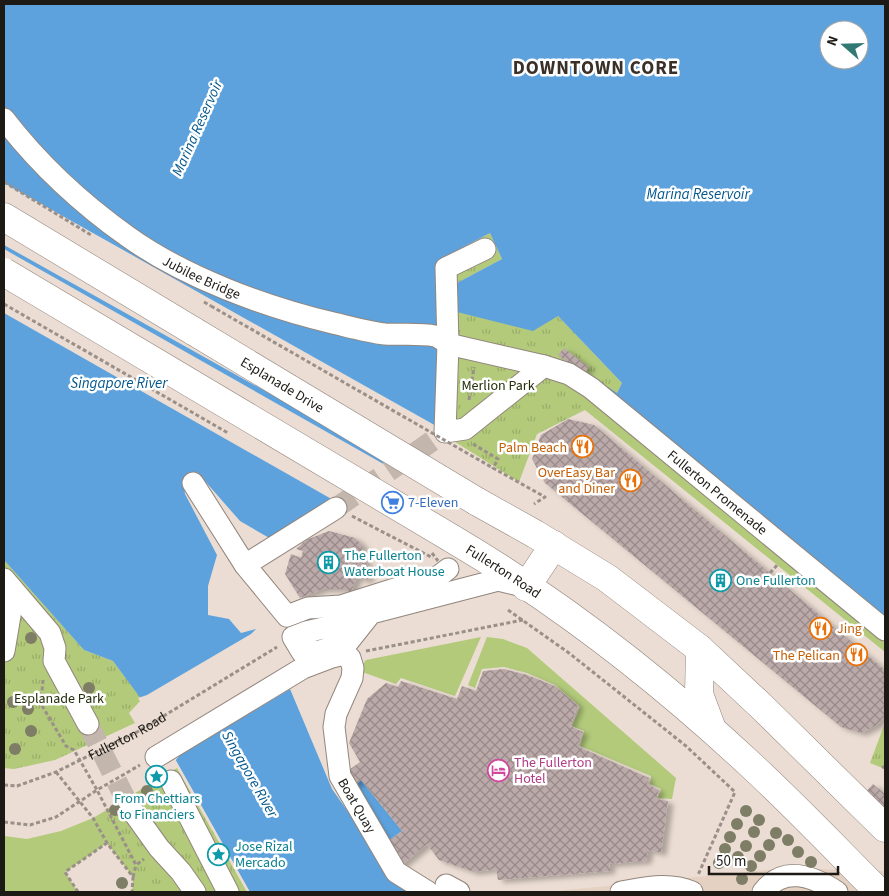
<svg xmlns="http://www.w3.org/2000/svg" width="889" height="896" font-family="'Source Sans 3',sans-serif">
<style>
.built{fill:#e4d1c1}
.green{fill:#b2ca7a}
.park{fill:url(#park-tufts)}
.water{fill:#5da2dd;fill-rule:evenodd}
.pier{fill:#ebddd3}
.building{fill:url(#building-cross-hatch);fill-rule:evenodd;filter:url(#shadow)}
.lines{fill:none;stroke-linecap:round;stroke-linejoin:round}
.minor-tunnel{stroke:#c2b6ad;stroke-width:21;stroke-dasharray:21 11;stroke-linecap:butt}
.minor-casing{stroke:#92867d;stroke-width:23}
.highway-casing{stroke:#92867d;stroke-width:29}
.path{stroke:#9a9089;stroke-width:3;stroke-dasharray:4 2.5;stroke-linecap:butt}
.minor{stroke:#fff;stroke-width:21}
.highway{stroke:#fff;stroke-width:28}
.highway-bridge-casing{stroke:#92867d;stroke-width:29;stroke-linecap:butt}
.path-bridge{stroke:#9a9089;stroke-width:3;stroke-dasharray:4 2.5;stroke-linecap:butt}
.highway-bridge{stroke:#fff;stroke-width:28}
.tree{fill:#7e7d65}
.labels{text-anchor:middle;stroke-width:5;stroke-linejoin:round;paint-order:stroke}
.street-label{font-size:14px;fill:#1d1915;stroke:#fff}
.park-label{font-size:14px;fill:#252e0b;stroke:#fff}
.food-label{font-size:14px;fill:#c56008;stroke:#fff;text-anchor:end}
.shop-label{font-size:14px;fill:#366cbe;stroke:#fff;text-anchor:start}
.culture-label{font-size:14px;fill:#0d838f;stroke:#fff;text-anchor:start}
.hotel-label{font-size:14px;fill:#b23c85;stroke:#fff;text-anchor:start}
.water-label{font-size:15px;font-style:italic;fill:#00568d;stroke:#fff}
.district-label{font-size:19px;font-weight:bold;letter-spacing:1px;fill:#3a3028;stroke:#fff}
</style>
<defs>
<pattern id="park-tufts" width="24" height="20" patternUnits="userSpaceOnUse" patternTransform="scale(1.25)"><rect width="24" height="20" fill="#b2ca7a"/><path d="M3 7l-1-3M5 7V3M7 7l1-3M15 17l-1-3M17 17v-4M19 17l1-3" fill="none" stroke="#99ad69"/></pattern>
<pattern id="building-cross-hatch" width="8" height="8" patternUnits="userSpaceOnUse" patternTransform="scale(1.25)"><rect width="8" height="8" fill="#bbaaa9"/><path d="M0 0l8 8M0 8l8-8" fill="none" stroke="#978a88"/></pattern>
<filter id="shadow"><feDropShadow dx="5.5" dy="3" stdDeviation="2.5" flood-color="#0004"/></filter>
</defs>
<rect width="100%" height="100%" fill="#ebddd3"/>
<!-- built -->
<path class="built" d="M786 868 885 871V892H547Z"/>
<!-- green -->
<path class="green" d="M481 637 455 696 401 678 396 684 362 672 356 673 366 660Z
M487 637 503 639 527 648 676 778 672 799 658 798 661 789 650 784 651 776 580 746 584 731 572 726 580 707 555 685 527 673 504 667 482 669 475 688 468 685Z
M93 818 107 843 65 872 78 892H4V836L27 839 61 831Z"/>
<!-- park -->
<path class="park" d="M490 233 502 259 455 284 558 316 622 383 617 393 885 623V652L585 410 537 434 519 482 436 430 437 261Z
M4 560 84 650 113 661 142 699 129 713 135 723 55 760 14 769 4 768Z
M885 723V769L870 763Z
M177 768 247 892H132L133 877 107 843 93 818Z"/>
<!-- water -->
<path class="water" d="M4 4H885V623L606 391 608 387 617 393 622 383 558 316 533 331 453 311 455 284 502 259 490 233 437 261 436 430 271 539 240 521 197 472 183 479 185 494 217 555 208 586V615L229 619 241 633 264 627 332 789 401 887 414 892H250L142 700 113 661 84 650 4 560ZM829 30H859V60H829Z
M361 780 402 831 387 842 354 786Z"/>
<!-- pier -->
<path class="pier" d="M4 183 438 427 437 432 392 462 4 245Z
M4 249 387 466 335 501 4 313Z
M266 625 292 688 181 754 174 762 138 698 147 695 251 634 259 626Z"/>
<!-- building -->
<path class="building" d="M564 348 589 367 583 375 558 355Z
M568 419 594 425 885 670V716L877 725 861 733 841 727 545 483 532 459 541 435Z
M329 531 355 538 363 546 361 553 369 568 368 581 357 577 351 592 339 589H323L300 598 285 574 291 554 301 558 303 551 296 549 306 540Z
M504 669 527 675 555 686 578 705 570 726 583 732 577 746 649 778 647 784 659 790 656 799 668 801 661 853 648 850 646 861 609 864 610 871 498 880 496 869 474 872 439 860 427 844 397 869 342 775 360 762 349 743 367 699 386 683 398 687 401 681 457 699 462 686 476 691 483 671ZM361 780 402 831 387 842 354 786Z
M873 784 885 794V816L862 796Z"/>
<g class="lines">
<!-- minor-tunnel -->
<path class="minor-tunnel" d="M336 508 445 432
M88 724 129 806"/>
<defs>
<g id="minor">
<path id="s2" d="M4 119C38 163 82 204 127 236 184 277 265 307 333 323 350 327 368 332 385 334 402 335 419 333 435 336 439 337 444 341 448 344L544 366"/>
<path id="s3" d="M485 249 446 268 448 344 445 432 465 429 544 366 569 374 591 388 885 630"/>
<path d="M193 483 245 565"/>
<path d="M336 508 245 565 287 616 308 608 341 606 420 581 435 579 448 569"/>
<path d="M4 579 50 633 55 648 54 661 88 724"/>
<path d="M371 613 348 642 320 651 302 652 293 637 306 632 345 623 371 613 498 580 523 586"/>
<path d="M4 651 14 592 5 589"/>
<path id="s4" d="M156 757 303 668 332 657 345 654 350 658 353 668 352 678 336 714 334 727 340 776 396 872 428 892"/>
<path d="M171 781 228 892"/>
<path d="M129 806 159 848 181 872 195 892"/>
<path d="M446 885 459 892"/>
<path d="M621 892C646 888 668 882 692 892"/>
<path d="M763 892C784 865 813 876 837 892"/>
</g>
<g id="highway">
<path d="M4 217 195 332"/>
<path d="M476 501 535 534 607 578 700 649 761 706 885 828"/>
<path id="s5" d="M451 538C558 601 662 682 753 767 796 807 837 850 879 892"/>
<path d="M526 587 554 545"/>
<path d="M700 649 699 694 712 729"/>
</g>
</defs>
<!-- minor casing -->
<use href="#minor" class="minor-casing"/>
<!-- highway casing -->
<use href="#highway" class="highway-casing"/>
<!-- path -->
<g class="path">
<path d="M4 182 91 235"/>
<path d="M204 302 211 306"/>
<path d="M469 400 474 367"/>
<path d="M473 444 498 459 493 468 545 497 534 504"/>
<path d="M352 516 433 558"/>
<path d="M770 573 778 564"/>
<path d="M508 610 569 653 686 746 735 792 698 875"/>
<path d="M366 651 523 620"/>
<path d="M43 680 41 704 66 746 74 750 97 790 140 765"/>
<path d="M882 768 885 766"/>
<path d="M56 772 93 818 107 843 133 877 132 892"/>
<path id="s1" d="M4 785 17 786 56 772 139 731 277 647"/>
<path d="M4 822 30 825 56 817 97 790 136 865 144 859"/>
<path d="M133 877 136 865"/>
<path d="M78 892 65 872 107 843"/>
</g>
<!-- minor -->
<use href="#minor" class="minor"/>
<!-- highway -->
<use href="#highway" class="highway"/>
<defs>
<g id="highway-bridge">
<path d="M4 272 451 538"/>
<path id="s6" d="M195 332 476 501"/>
</g>
</defs>
<!-- highway-bridge casing -->
<use href="#highway-bridge" class="highway-bridge-casing"/>
<!-- path-bridge -->
<path class="path-bridge" d="M4 304 228 433
M211 306 493 468
M432 553 438 561"/>
<!-- highway-bridge -->
<use href="#highway-bridge" class="highway-bridge"/>
</g>
<!-- trees -->
<g class="tree">
<circle cx="31" cy="638" r="6"/>
<circle cx="89" cy="688" r="6"/>
<circle cx="13" cy="702" r="6"/>
<circle cx="28" cy="709" r="6"/>
<circle cx="31" cy="731" r="6"/>
<circle cx="15" cy="749" r="6"/>
<circle cx="147" cy="791" r="6"/>
<circle cx="115" cy="810" r="6"/>
<circle cx="746" cy="811" r="6"/>
<circle cx="759" cy="820" r="6"/>
<circle cx="737" cy="824" r="6"/>
<circle cx="754" cy="832" r="6"/>
<circle cx="776" cy="833" r="6"/>
<circle cx="730" cy="837" r="6"/>
<circle cx="788" cy="840" r="6"/>
<circle cx="769" cy="845" r="6"/>
<circle cx="746" cy="846" r="6"/>
<circle cx="725" cy="849" r="6"/>
<circle cx="798" cy="852" r="6"/>
<circle cx="760" cy="856" r="6"/>
<circle cx="738" cy="857" r="6"/>
<circle cx="811" cy="862" r="6"/>
<circle cx="719" cy="863" r="6"/>
<circle cx="751" cy="866" r="6"/>
<circle cx="742" cy="879" r="6"/>
<circle cx="122" cy="883" r="6"/>
</g>
<!-- icons -->
<defs>
<symbol id="restaurant-ring" viewBox="-11 -11 22 22"><circle r="9.5" fill="#fff" stroke="#e8710a" stroke-width="1.5"/><path d="M-5-6h1v4h1v-4h1v4h1v-4h1v5L-1.5 .5V6h-2V.5L-5-1ZM5-6V6H3V1.5H1.5Q1.5-4 5-6Z" fill="#e8710a"/></symbol>
<symbol id="supermarket-ring" viewBox="-11 -11 22 22"><circle r="9.5" fill="#fff" stroke="#3f7fe0" stroke-width="1.5"/><path d="M-6-5.5h2.5l.6 2H6L4.5 2H-2.5L-4.4-4H-6ZM-1.5 3.2a1.3 1.3 0 1 0 .1 0ZM3 3.2a1.3 1.3 0 1 0 .1 0Z" fill="#3f7fe0"/></symbol>
<symbol id="building-ring" viewBox="-11 -11 22 22"><circle r="9.5" fill="#fff" stroke="#0f9aa8" stroke-width="1.5"/><path d="M-4-6H4V6H1V3H-1V6H-4ZM-2.5-4.3h1.7v1.8h-1.7ZM.8-4.3h1.7v1.8H.8ZM-2.5-1h1.7V.8h-1.7ZM.8-1h1.7V.8H.8Z" fill="#0f9aa8"/></symbol>
<symbol id="hotel-ring" viewBox="-11 -11 22 22"><circle r="9.5" fill="#fff" stroke="#d1479c" stroke-width="1.5"/><path d="M-6-4.5h1.5V1H6V5H4.5V3h-9V5H-6ZM-4 0a1.8 1.8 0 1 1 3.6 0ZM.5 0V-2.5h3Q6-2.5 6 0Z" fill="#d1479c"/></symbol>
<symbol id="sight-ring" viewBox="-11 -11 22 22"><circle r="9.5" fill="#fff" stroke="#0f9aa8" stroke-width="1.5"/><path d="M0-6L1.8-2.2L6-1.7L2.9 1.2L3.7 5.4L0 3.3L-3.7 5.4L-2.9 1.2L-6-1.7L-1.8-2.2Z" fill="#0f9aa8"/></symbol>
</defs>
<g fill-rule="evenodd">
<use href="#restaurant-ring" x="570" y="434" width="25" height="25"/>
<use href="#restaurant-ring" x="618" y="468" width="25" height="25"/>
<use href="#supermarket-ring" x="380" y="490" width="25" height="25"/>
<use href="#building-ring" x="316" y="550" width="25" height="25"/>
<use href="#building-ring" x="708" y="568" width="25" height="25"/>
<use href="#restaurant-ring" x="808" y="616" width="25" height="25"/>
<use href="#restaurant-ring" x="844" y="642" width="25" height="25"/>
<use href="#hotel-ring" x="486" y="758" width="25" height="25"/>
<use href="#sight-ring" x="144" y="764" width="25" height="25"/>
<use href="#sight-ring" x="206" y="842" width="25" height="25"/>
</g>
<g class="labels">
<!-- street labels -->
<g class="street-label">
<text dy="5" stroke="none"><textPath href="#s2" startOffset="256">Jubilee Bridge</textPath></text>
<text dy="5" stroke="none"><textPath href="#s6" startOffset="102">Esplanade Drive</textPath></text>
<text dy="5" stroke="none"><textPath href="#s3" startOffset="545">Fullerton Promenade</textPath></text>
<text dy="5" stroke="none"><textPath href="#s5" startOffset="62">Fullerton Road</textPath></text>
<text dy="5" stroke="none"><textPath href="#s1" startOffset="134">Fullerton Road</textPath></text>
<text dy="5" stroke="none"><textPath href="#s4" startOffset="379">Boat Quay</textPath></text>
</g>
<!-- park labels -->
<g class="park-label">
<text x="498" y="390">Merlion Park</text>
<text x="59" y="703">Esplanade Park</text>
</g>
<!-- food labels -->
<g class="food-label">
<text x="567" y="452">Palm Beach</text>
<text x="615" y="477">OverEasy Bar<tspan x="615" dy="16">and Diner</tspan></text>
<text x="837" y="633" text-anchor="start">Jing</text>
<text x="840" y="660">The Pelican</text>
</g>
<!-- shop labels -->
<g class="shop-label">
<text x="408" y="507">7-Eleven</text>
</g>
<!-- culture labels -->
<g class="culture-label">
<text x="344" y="560">The Fullerton<tspan x="344" dy="16">Waterboat House</tspan></text>
<text x="736" y="585">One Fullerton</text>
<text x="157" y="803" text-anchor="middle">From Chettiars<tspan x="157" dy="16">to Financiers</tspan></text>
<text x="235" y="851">Jose Rizal<tspan x="235" dy="16">Mercado</tspan></text>
</g>
<!-- hotel labels -->
<g class="hotel-label">
<text x="514" y="767">The Fullerton<tspan x="514" dy="16">Hotel</tspan></text>
</g>
<!-- water labels -->
<g class="water-label">
<text transform="translate(197 128) rotate(-66)" y="5">Marina Reservoir</text>
<text x="698" y="199">Marina Reservoir</text>
<text x="119" y="388">Singapore River</text>
<text transform="translate(250 774) rotate(60)" y="5">Singapore River</text>
</g>
<!-- district labels -->
<g class="district-label">
<text x="596" y="74">DOWNTOWN CORE</text>
</g>
</g>
<!-- border -->
<rect width="889" height="896" fill="none" stroke="#1d1915" stroke-width="10"/>
<!-- north arrow -->
<g transform="translate(844 45) rotate(290)"><circle r="24" fill="#ffffff" stroke="#a5a3a1"/>
<path d="M0-4L9 19L0 12L-9 19Z" fill="#317973"/>
<text y="-8" font-size="14" font-weight="bold" text-anchor="middle" fill="#1d1915">N</text>
</g>
<!-- scale -->
<path d="M709 866v8h129v-8" fill="none" stroke="#1d1915" stroke-width="2.5"/>
<text x="716" y="866" font-size="15" fill="#1d1915" stroke="#ffffff" stroke-width="4" paint-order="stroke">50 m</text>
</svg>
